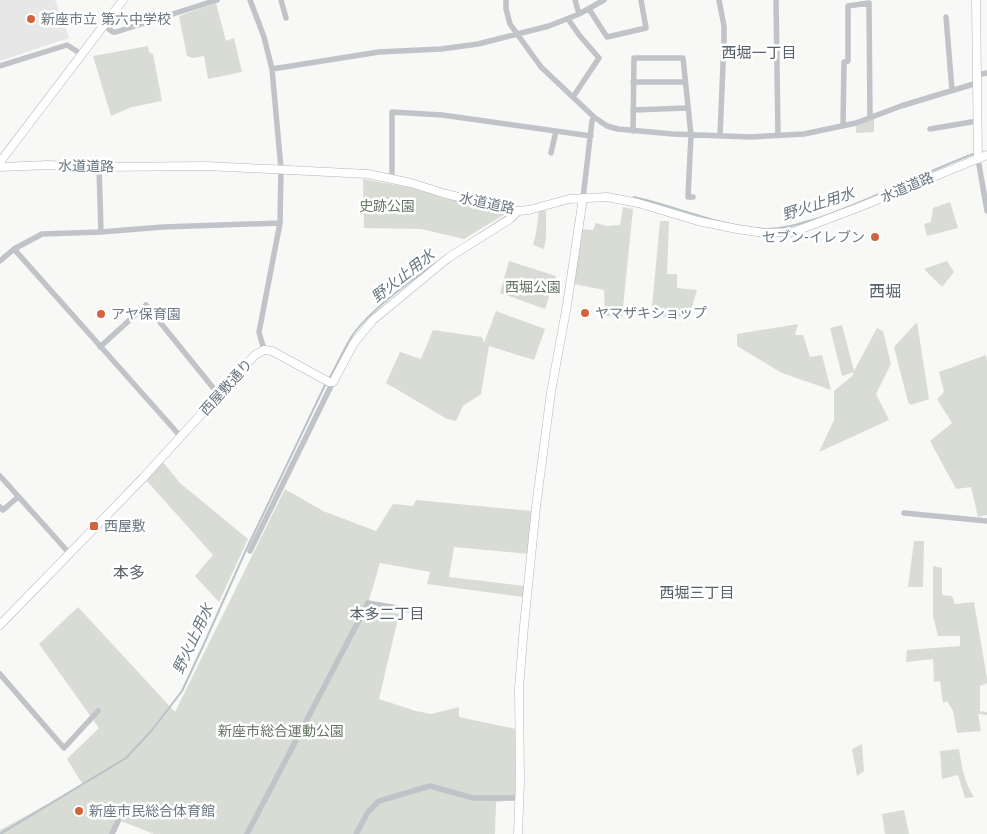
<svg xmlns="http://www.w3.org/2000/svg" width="987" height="834" font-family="Helvetica,'Noto Sans JP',sans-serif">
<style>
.built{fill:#e6e7e6}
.green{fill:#d8dcd5}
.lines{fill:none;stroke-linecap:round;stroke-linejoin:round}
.stream{stroke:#b9c3c7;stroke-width:2}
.secondary-casing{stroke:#b2b7bb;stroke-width:9}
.street{stroke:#c0c3c7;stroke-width:5.5}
.secondary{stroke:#fff;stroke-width:8}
.poi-dot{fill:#d1643c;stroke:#fff;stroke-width:2}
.labels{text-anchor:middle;stroke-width:5;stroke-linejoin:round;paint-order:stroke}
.poi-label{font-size:14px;fill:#6a7783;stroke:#fff;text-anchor:start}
.street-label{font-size:14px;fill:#6a7783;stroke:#fff}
.park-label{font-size:14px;fill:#677664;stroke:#fff}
.neighbourhood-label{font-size:15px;fill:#576169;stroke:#fff}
.water-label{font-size:15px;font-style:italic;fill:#66777f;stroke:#fff}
.quarter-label{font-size:16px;fill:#576169;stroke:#fff}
</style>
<rect width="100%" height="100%" fill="#f8f8f6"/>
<!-- built -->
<path class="built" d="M0 0H55L69 38 0 61Z"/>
<!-- green -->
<path class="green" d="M216 3 226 41 234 38 242 72 208 79 204 56 193 58 187 56 179 16Z
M148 46 149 52 153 54 162 101 132 107 111 116 93 56Z
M874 118V132L856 133V124Z
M363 179 412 188 441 197 507 213 464 239 421 229 364 228Z
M950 202 958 228 927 236 924 224 931 222 933 208Z
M623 207 633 209 622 317 605 316 604 290 574 284 581 229 593 230 596 223 607 226 620 225Z
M544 210 546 211V237L544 249 533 245 536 233 539 211Z
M660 221H669L667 274H677V288L697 290 689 317H651Z
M509 261 556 276 545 309 500 293Z
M947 261 954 272 942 287 924 269Z
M496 311 545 329 534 360 489 346 481 394 463 406 456 421 447 419 386 383 400 352 421 359 433 330 482 337 484 343Z
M917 322 929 399 911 405 908 402 894 347Z
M798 324 795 335H803L810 357 822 355 831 390 782 373 737 346V334Z
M842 325 854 371 877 328 883 331 891 364 876 394 889 420 819 452 834 420V391L852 376 854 372 842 376 830 328Z
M986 355 987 361V515L978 517 971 487 956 489 930 441 952 423 937 399 944 392 939 372Z
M163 462 180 483 248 539 219 602 195 576 213 555 146 480Z
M285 489 323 511 376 531 393 504 413 506 416 500 532 511 529 554 454 547 449 577 524 586 523 597 427 584 430 572 380 563 367 607 399 614 379 699 416 711 431 714 459 707V717L516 729 515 800 496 802 495 834H154L121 821 115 834H0V830L83 785 67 759 99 728 39 644 78 607 175 712Z
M914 541H924L923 587H908Z
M933 566 942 568V595L952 596 955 604 974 602 987 678V683L980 686V711L987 712V715L978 714 981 731 957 733 953 711 947 701 943 703 940 681 934 682 933 659 906 662 907 650 960 646V636H938L933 616Z
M862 744 864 771 857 776 852 749Z
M959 749C962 767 964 782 974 797L965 798 958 775 942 779 940 751Z
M904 810 909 834H885L882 814Z"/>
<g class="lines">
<!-- stream -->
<path class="stream" d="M634 197C678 207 722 227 767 229 785 229 801 223 819 218 871 200 921 174 973 154
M470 240 510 214
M330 377C338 363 345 346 354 333 375 306 411 280 439 261
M0 834 126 758 152 730 182 691 204 644 246 550 325 385"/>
<defs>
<path id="secondary" d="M976 0 978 159
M0 162 123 0
M0 167 48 165 99 167 207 166 368 174 411 183 446 194 518 211 529 210 569 199 607 197 638 203 698 221 737 229 765 233 793 232 857 208 987 155
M0 625 143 478 255 355 264 350 272 351 329 382H333L354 343 373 320 448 258 510 219 518 211
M518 834 520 781 519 688 524 626 536 507 551 392 567 305 583 198"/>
</defs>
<!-- secondary casing -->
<use href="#secondary" class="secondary-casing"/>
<!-- street -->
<path class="street" d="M250 0 264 37 272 69 281 169 280 223 259 332 264 350
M281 0 286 18
M506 0V9L510 24 541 67 594 117 607 126 618 129 673 134 750 137 804 134 856 123 901 106 977 83
M575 0 579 14
M719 0 724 26V41L720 136
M776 0 778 136
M589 9 607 37 646 28 641 0
M946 17 952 90
M568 19 580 36 599 58 573 97
M103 25 113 32H116L217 0
M0 66 67 45 81 54
M272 69 379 52 441 49 478 44 549 26 579 14 604 0
M977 75 987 73
M633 82H685
M633 110 687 108
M843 126 844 62 848 61V6L869 3 870 118
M930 129 977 121
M633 131 634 58H683L691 135 688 197H693
M551 153 556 131
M978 159 987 211
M99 167 101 232
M392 179V112L442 115 591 136
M583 198 592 121 594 117
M14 249 181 437
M0 261 14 249 42 234 101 232 163 227 280 223
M100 347 146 305 219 395
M0 476 70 554
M0 507 3 510 18 497
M904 513 987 521
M250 551 333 382
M0 674 64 748 98 711
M112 834 118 821
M247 834 368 603 422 612
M356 834 368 812 379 801 430 786 473 798H520"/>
<!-- secondary -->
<use href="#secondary" class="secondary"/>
</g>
<!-- markers -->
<g class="poi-dot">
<circle cx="31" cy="19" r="5"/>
<circle cx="875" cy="237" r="5"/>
<circle cx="585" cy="313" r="5"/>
<circle cx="101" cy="314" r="5"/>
<rect x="89" y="521" width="10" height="10" rx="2.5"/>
<circle cx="79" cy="811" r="5"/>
</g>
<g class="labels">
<!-- poi labels -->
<g class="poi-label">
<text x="41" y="24">新座市立 第六中学校</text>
<text x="865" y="242" text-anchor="end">セブン-イレブン</text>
<text x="595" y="318">ヤマザキショップ</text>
<text x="111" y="319">アヤ保育園</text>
<text x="104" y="531">西屋敷</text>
<text x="89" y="816">新座市民総合体育館</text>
</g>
<!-- street labels -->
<g class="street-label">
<text transform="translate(86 166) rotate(1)" y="5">水道道路</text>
<text transform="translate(907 187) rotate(-23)" y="5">水道道路</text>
<text transform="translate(487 203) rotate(12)" y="5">水道道路</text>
<text transform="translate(226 387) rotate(-48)" y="5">西屋敷通り</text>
</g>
<!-- park labels -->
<g class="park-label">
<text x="387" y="211">史跡公園</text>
<text x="533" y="292">西堀公園</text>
<text x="281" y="736">新座市総合運動公園</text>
</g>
<!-- neighbourhood labels -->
<g class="neighbourhood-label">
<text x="759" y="58">西堀一丁目</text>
<text x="697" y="598">西堀三丁目</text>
<text x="387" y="619">本多二丁目</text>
</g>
<!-- water labels -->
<g class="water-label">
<text transform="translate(818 204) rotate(-18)" y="5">野火止用水</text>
<text transform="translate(403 276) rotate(-38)" y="5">野火止用水</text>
<text transform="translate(193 639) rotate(-65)" y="5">野火止用水</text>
</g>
<!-- quarter labels -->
<g class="quarter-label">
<text x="885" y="297">西堀</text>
<text x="129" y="578">本多</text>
</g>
</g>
</svg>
